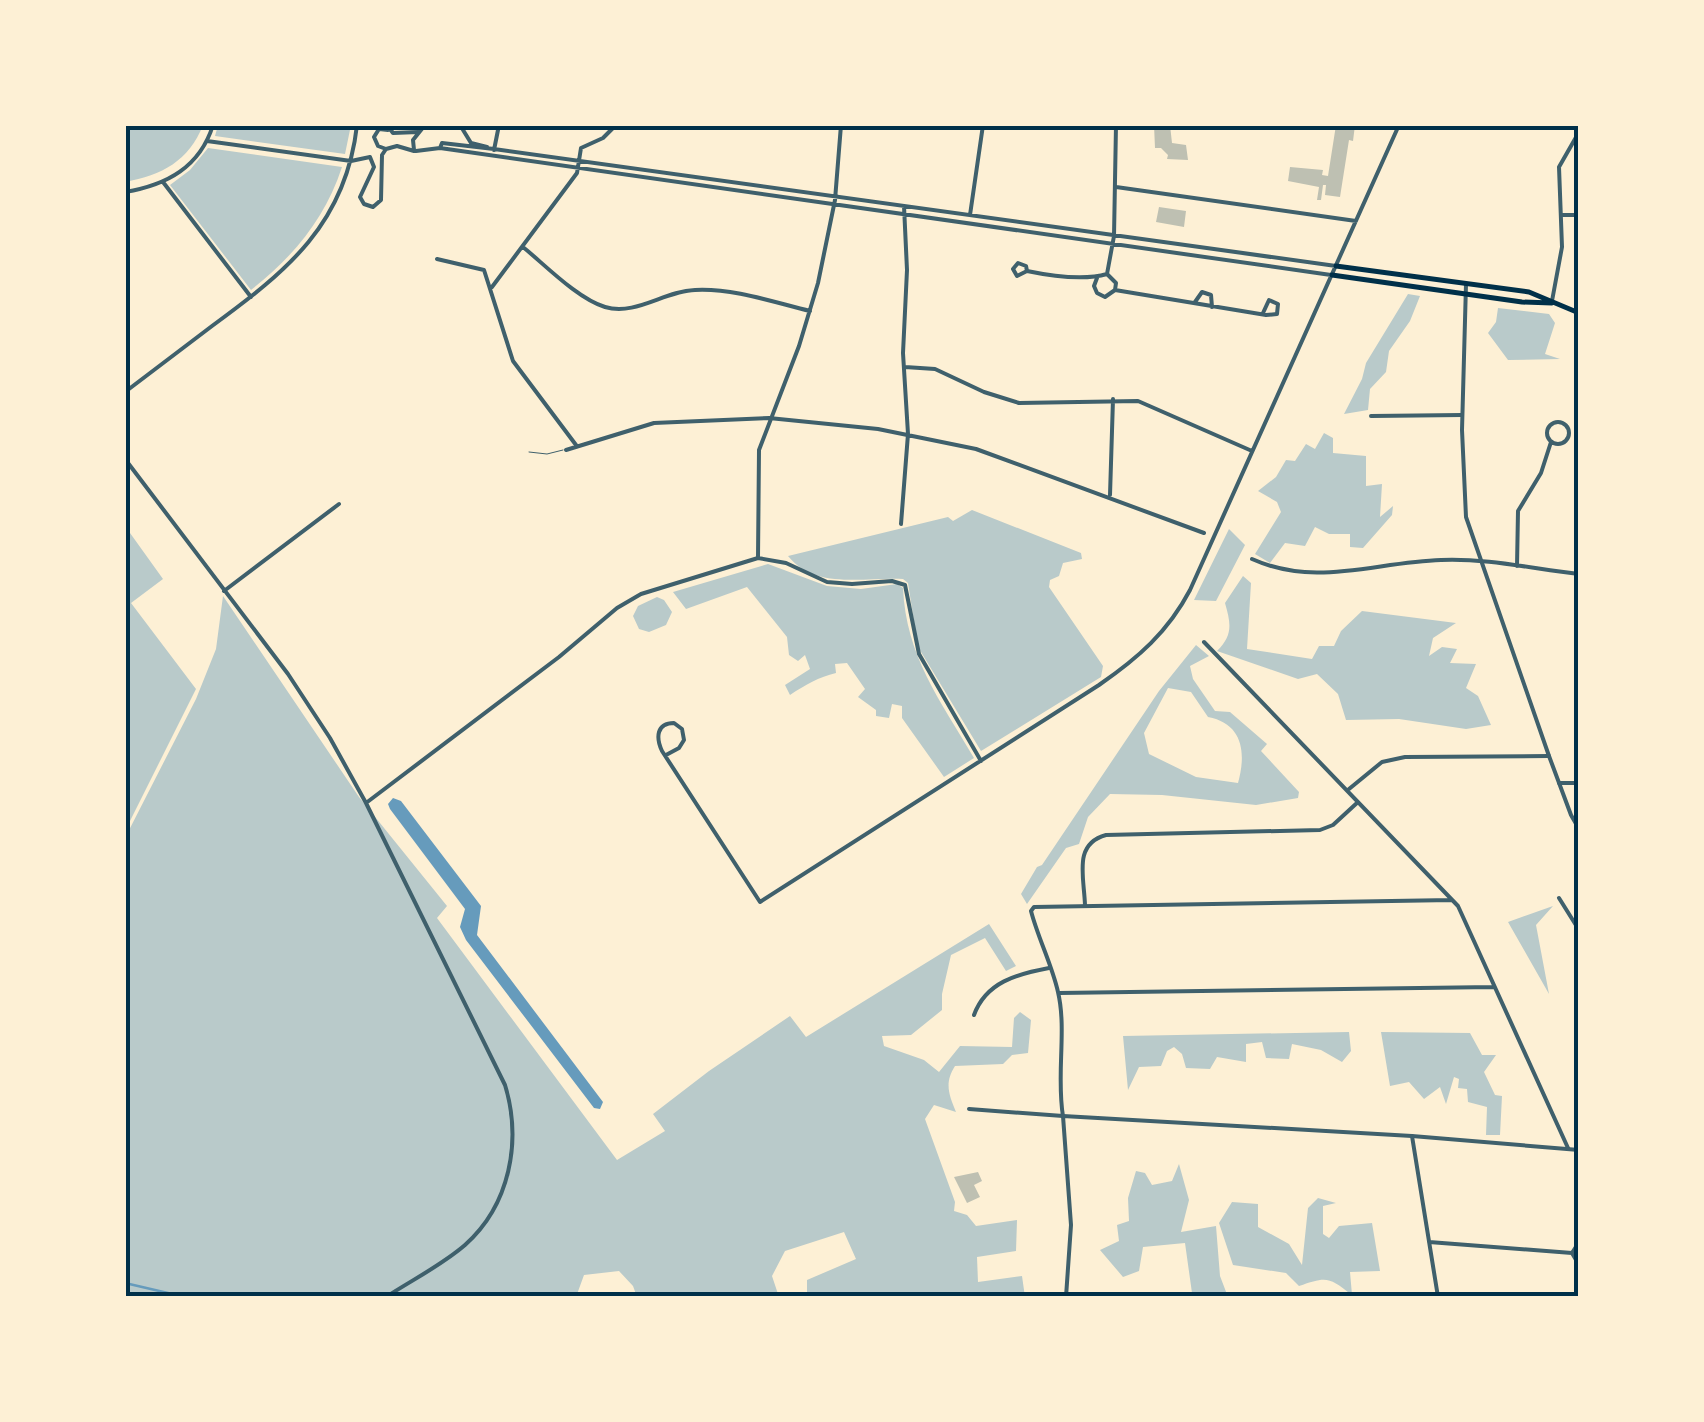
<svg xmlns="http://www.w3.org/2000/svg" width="1704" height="1422" font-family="'Roboto Condensed',sans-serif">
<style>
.green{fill:#b9caca;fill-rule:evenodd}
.water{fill:#669bbc}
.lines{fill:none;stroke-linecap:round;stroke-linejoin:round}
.stream{stroke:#669bbc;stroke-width:2.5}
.building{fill:#bec0b2}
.service{stroke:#3f606c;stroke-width:1}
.minor{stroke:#3f606c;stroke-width:4}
.tertiary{stroke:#3f606c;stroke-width:4}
.secondary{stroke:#003049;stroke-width:5}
.neatline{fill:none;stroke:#003049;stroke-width:4}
</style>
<rect width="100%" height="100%" fill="#fdf0d5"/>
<!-- green -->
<path class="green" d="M125 125H203C189 161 162 175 125 182Z
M218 125H351L345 154 215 136Z
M208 148 342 167C325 219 293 257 251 290L170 185 190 170Z
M1408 294 1420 296 1410 321 1389 351 1386 372 1370 389 1368 410 1344 414 1362 379 1366 363Z
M1498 308 1549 314 1555 323 1545 354 1560 359 1508 360 1488 333 1496 322Z
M1324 433 1333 438V453L1366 456V486L1382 484 1380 517 1393 506 1392 515 1363 548 1350 547V534H1329L1315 527 1305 546 1285 543 1270 563 1255 554 1281 512 1277 502 1258 491 1276 477 1286 460 1295 461 1306 444 1315 449Z
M972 510 1081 553 1082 559 1063 563 1059 576 1050 580 1049 587 1103 666 1101 677 981 751 918 647 908 583 903 579C865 577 815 590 788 556L948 517 953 521Z
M125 526 163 579 131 603 196 689 125 831Z
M1229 529 1245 545 1216 601 1194 600Z
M768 564 827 586 861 589 897 584 903 588C906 656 940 700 974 758L944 777 902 718V706L892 704 889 718 876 716V710L858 697 865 689 847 663 835 664 836 673C819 677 805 685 790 695L785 685 810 669 805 655 798 661 789 655 787 637 747 587 686 609 673 592Z
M1243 576 1251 583 1247 649 1312 659 1319 646H1334L1341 631 1362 611 1456 623 1433 638 1429 656 1442 647 1457 649 1450 663 1476 664 1466 688 1478 696 1491 725 1466 729 1399 719 1346 720 1338 694 1317 674 1298 679 1217 651C1233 635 1231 624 1225 603Z
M223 596 359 797 447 906 437 918 617 1160 665 1131 653 1114 709 1071 790 1016 806 1037 989 924 1016 966 1006 971 985 938 951 955 942 994V1010L911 1035 882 1036 884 1046 924 1060 939 1072 960 1046 1012 1047 1014 1018 1020 1012 1031 1020 1028 1053 1012 1055 1003 1064 955 1066C944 1083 949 1095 956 1112L934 1105 925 1119 955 1202 954 1211 967 1215 976 1226 1017 1220 1016 1251 977 1257 978 1282 1022 1276 1025 1297H807V1280L856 1259 844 1232 785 1251 772 1276 779 1297H637L633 1286 619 1271 584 1275 576 1297H125V838L196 699 216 649Z
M657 597 664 600 672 612 666 625 649 632 639 629 633 616 638 606Z
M1196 645 1209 656 1190 666 1193 679 1215 711 1230 712 1267 744 1261 751 1299 792 1298 798 1256 805 1162 795 1110 794 1088 817 1079 844 1066 848 1027 904 1021 894 1037 867 1042 865 1159 691ZM1168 688 1191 692 1208 717C1244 724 1246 754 1238 783L1196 777 1149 754 1144 733Z
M1553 906 1536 925 1549 994 1508 922Z
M1349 1032 1351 1051 1342 1062 1321 1050 1292 1044 1289 1059 1266 1058 1262 1042 1246 1044V1062L1217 1057 1210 1069 1186 1068 1182 1054 1174 1047 1167 1051 1161 1066 1139 1067 1128 1090 1123 1036Z
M1381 1032 1470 1033 1482 1055H1496L1484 1072 1495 1095 1502 1096 1500 1135H1486L1487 1107 1468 1102 1467 1089 1458 1088 1459 1079 1454 1077 1446 1104 1440 1087 1424 1099 1409 1082 1390 1086Z
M1179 1164 1189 1200 1181 1232 1216 1226 1220 1276 1228 1297H1171L1192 1293 1185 1243 1143 1247 1139 1271 1123 1277 1100 1250 1119 1241 1117 1225 1129 1221 1128 1198 1136 1171 1145 1173 1152 1185 1172 1181Z
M1318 1198 1336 1203 1323 1206V1234L1329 1238 1339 1226 1372 1223 1380 1271 1350 1272 1352 1295C1329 1277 1327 1276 1299 1286L1286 1273 1233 1265 1219 1223 1232 1202 1258 1204V1227L1289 1244 1302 1265 1308 1208Z"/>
<!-- water -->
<path class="water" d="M393 798 401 801 481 906 477 935 603 1102 600 1109 594 1108 466 940 460 927 465 909 390 809 388 804Z"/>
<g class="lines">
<!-- stream -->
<path class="stream" d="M125 1283 185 1297"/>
</g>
<!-- building -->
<path class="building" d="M1154 125H1170L1172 143 1186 145 1188 160 1167 159 1168 155 1161 148H1155Z
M1336 125H1355L1353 141 1349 140 1340 197 1325 195 1326 185H1323L1321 200H1317L1319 187 1288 181 1290 167 1323 170 1322 175 1328 176Z
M1159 207 1186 211 1184 227 1156 222Z
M978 1172 982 1181 974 1185 980 1197 967 1203 954 1177Z"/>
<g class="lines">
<!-- service -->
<path class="service" d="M529 452 547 454 563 450"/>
<!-- minor -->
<path class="minor" d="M387 125 393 133 418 132
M460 125 471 143 487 147
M207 141 351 161 370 157 374 167 360 197 364 204 373 207 381 200 382 155 386 149
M440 148 1331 275
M386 149 378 146 374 137 379 129 388 130
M386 149 397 146 414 151
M414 150 413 140 425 125
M494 150 499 125
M416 151 440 148 442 143 494 149 1336 266
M163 182 251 297
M1116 187 1356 221
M125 192C167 185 200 167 213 125
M970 215 983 125
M1561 215H1579
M523 247C545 265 578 299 605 307 636 316 664 291 695 290 733 288 773 302 810 311
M437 259 484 270 513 361 576 445
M1027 271 1017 276 1013 269 1018 263 1026 266 1027 271C1051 276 1083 281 1107 274
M1107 274 1114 236 1116 125
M1107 274 1116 283 1115 290
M1097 278 1094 286 1097 293 1105 297 1115 290
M492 287 577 173 581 148 603 138 616 125
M1115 290 1266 315 1277 314 1278 304 1269 300 1263 313
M1552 301 1562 247 1559 167 1579 132
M1195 302 1202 292 1211 295 1212 307
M905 367 935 369 984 392 1019 403 1138 401 1252 451
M125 392C154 370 183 348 212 326 287 271 346 224 357 125
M1371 416 1462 415
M1547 433a11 11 0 1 1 22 0a11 11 0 1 1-22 0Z
M566 450 654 423 769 418 878 429 976 449 1204 533
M125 459 288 674 330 738 366 803 505 1085C522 1141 510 1205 465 1245 442 1265 412 1280 386 1297
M1110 495 1113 399
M901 524 908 434 903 353 907 270 904 206
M758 558 759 450 799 346 818 283 835 200 841 125
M1252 559C1317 588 1374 562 1441 560 1487 558 1534 569 1579 574
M1517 566 1518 511 1541 473 1551 442
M224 591 339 504
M1204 642 1458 906 1568 1148
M666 755 679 748 684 740 682 729 674 723C656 723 656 738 662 751L760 902 1099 685C1138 658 1168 632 1190 590L1399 125
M1559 783H1579
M1349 789 1382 762 1405 757 1549 756
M366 803 559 657 617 608 641 594 758 558 786 563 827 582 852 584 892 581 905 585 919 654 981 761
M1559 898 1579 930
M1085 905C1084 876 1073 844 1106 835L1320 830 1333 825 1358 802
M1059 993 1494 987
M974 1015C986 982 1017 974 1049 968
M969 1109 1063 1116C1056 1076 1067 1030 1058 992 1052 965 1038 938 1031 911L1034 907 1452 900
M1412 1136 1438 1297
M1429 1242 1572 1253
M1579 1242 1572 1253 1579 1265"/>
<!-- tertiary -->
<path class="tertiary" d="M1466 284 1462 430 1466 517 1549 756 1571 815 1579 829
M1066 1297 1071 1225 1063 1116 1412 1136 1579 1150"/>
<!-- secondary -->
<path class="secondary" d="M1336 266 1529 292 1579 313
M1332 275 1522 302 1552 303"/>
</g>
<!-- border -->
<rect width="1704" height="1422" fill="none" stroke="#fdf0d5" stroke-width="255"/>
<rect x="128" y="128" width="1448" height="1166" class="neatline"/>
</svg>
